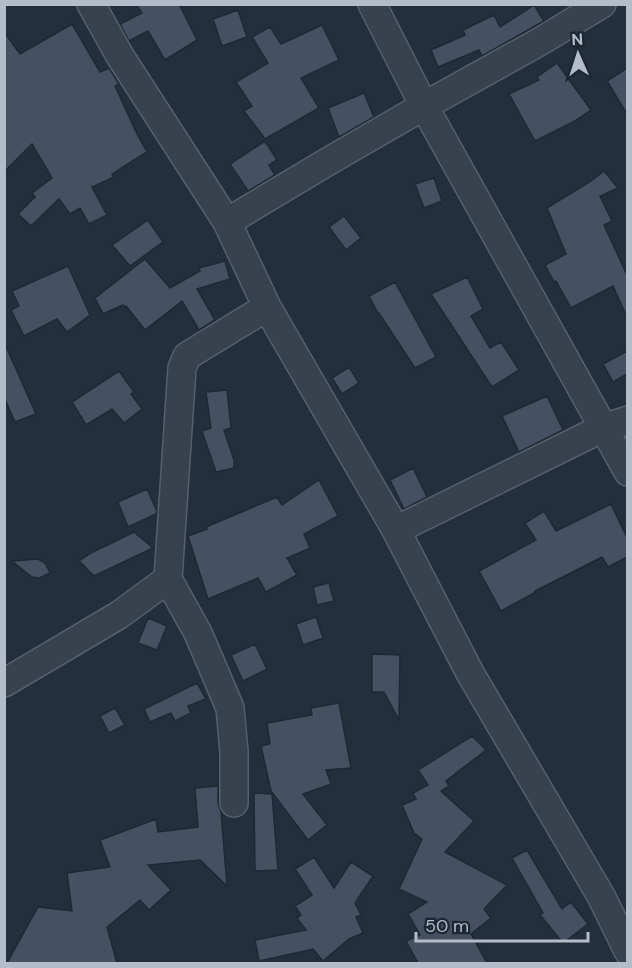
<svg xmlns="http://www.w3.org/2000/svg" width="632" height="968" font-family="'DM Sans',sans-serif">
<style>
.building{fill:#455162;stroke:#1f2835;stroke-width:1.5}
.lines{fill:none;stroke-linecap:round;stroke-linejoin:round}
.minor-casing{stroke:#565f6c;stroke-width:30}
.minor{stroke:#38414e;stroke-width:27}
</style>
<rect width="100%" height="100%" fill="#242f3e"/>
<!-- building -->
<path class="building" d="M136 4H179L197 40 165 60 148 31 129 41 120 24 142 13Z
M534 5 544 21 482 56 479 50 438 67 431 50 465 35 463 30 494 15 500 27Z
M238 10 247 37 222 46 213 19Z
M72 24 100 72 109 68 119 84 115 86 137 134 147 152 112 174 114 177 92 187 107 215 89 224 80 208 70 214 59 199 31 226 18 214 35 197 32 193 52 178 32 144 4 172V32L20 54Z
M322 25 339 60 301 78 319 108 265 139 244 111 252 106 236 82 268 63 252 37 270 27 281 44Z
M557 63 591 110 573 122 535 141 509 94 539 80 537 77Z
M627 68V114L607 81Z
M364 93 374 117 339 137 328 108Z
M265 141 277 160 269 165 275 175 248 191 230 164Z
M604 171 618 188 600 196 612 221 604 225 627 275V317L613 286 571 308 556 281 554 282 545 265 566 254 547 208 591 181Z
M434 178 442 201 424 208 415 184Z
M344 216 361 238 346 250 329 227Z
M148 220 163 242 130 266 112 245Z
M145 259 170 288 200 271 199 268 225 261 230 279 197 289 215 320 199 330 182 301 145 330 126 306 125 307 123 305 103 314 95 298Z
M68 266 90 315 67 332 57 319 24 336 11 310 19 306 12 291Z
M467 277 483 309 471 316 490 348 501 342 519 370 492 387 431 294Z
M395 282 436 357 415 368 379 313H378L369 296Z
M4 342 36 414 15 422 4 397Z
M627 351V374L613 382 603 364Z
M349 367 359 383 342 394 332 378Z
M119 371 134 392 131 394 142 409 124 423 112 409 86 425 72 402Z
M227 390 231 428 224 430 234 460V468L216 472 202 431 211 428 206 392Z
M547 396 563 430 519 452 502 416Z
M413 468 427 497 404 509 390 480Z
M319 480 338 516 304 534 310 548 287 558 297 575 266 592 258 578 208 599 188 536 207 529 206 527 277 497 282 505Z
M147 489 157 511 156 514 128 527 118 502Z
M611 504 627 538V557L608 567 602 557 535 591 536 592 501 611 479 571 536 540 525 523 544 511 556 531Z
M134 532 153 548 94 576 79 561 91 553Z
M38 559 45 563 50 573 39 578 32 577 12 561Z
M329 583 334 601 317 605 313 587Z
M316 617 323 638 303 645 296 624Z
M148 618 167 626 157 650 138 643Z
M255 644 267 669 243 681 231 655Z
M372 654 400 655 399 720 384 692H372Z
M197 683 206 699 188 706 191 713 175 721 171 713 150 722 144 709Z
M339 703 351 768 326 770 331 784 303 794 327 825 308 840 271 791 261 746 270 744 267 723 312 715 311 708Z
M115 708 125 725 109 733 100 716Z
M472 736 486 750 446 781 449 786 441 791 474 821 445 852 507 885 484 909 491 918 471 934 487 963H418L406 941 420 935 408 914 427 902 399 889 422 839 414 833 402 805 416 799 413 793 428 785 418 770Z
M218 786V803L221 812 227 886 200 860 148 865 171 890 149 910 140 900 107 927 117 963H7L38 907 72 911 67 873 110 867 100 840 156 819 158 832 198 827 195 788Z
M254 793 272 794 278 870 255 871Z
M527 850 562 909 571 902 588 924 563 943 540 915 543 913 512 858Z
M314 857 334 888 351 862 373 876 355 903 361 915 356 917 363 933 349 939 323 961 313 949 259 961 255 940 306 930 297 918 301 915 295 906 312 895 295 869Z"/>
<g class="lines">
<defs>
<path id="minor" d="M91 4 120 56 227 222 267 307 396 530 470 673 601 896 628 951
M372 4 424 106 628 472
M227 222 334 158 424 106 541 41 602 4
M396 530 603 428 628 420
M168 579 198 633 230 708 234 752V803
M4 683 119 615 168 579 182 368 187 356 267 307"/>
</defs>
<!-- minor casing -->
<use href="#minor" class="minor-casing"/>
<!-- minor -->
<use href="#minor" class="minor"/>
</g>
<!-- border -->
<rect width="632" height="968" fill="none" stroke="#b4bcc9" stroke-width="12"/>
<!-- north arrow -->
<g transform="translate(578 54) rotate(357)" stroke="#1d2633" stroke-width="4.5" paint-order="stroke">
<path d="M0-4.5L10 22L0 15L-10 22Z" fill="#b4bcc9"/>
<text y="-9" font-size="16" font-weight="bold" text-anchor="middle" fill="#b4bcc9">N</text>
</g>
<!-- scale -->
<path d="M416 932v9h172v-9" fill="none" stroke="#b4bcc9" stroke-width="3"/>
<text x="425" y="932" font-size="18" fill="#b4bcc9" stroke="#1d2633" stroke-width="4.5" paint-order="stroke">50 m</text>
</svg>
